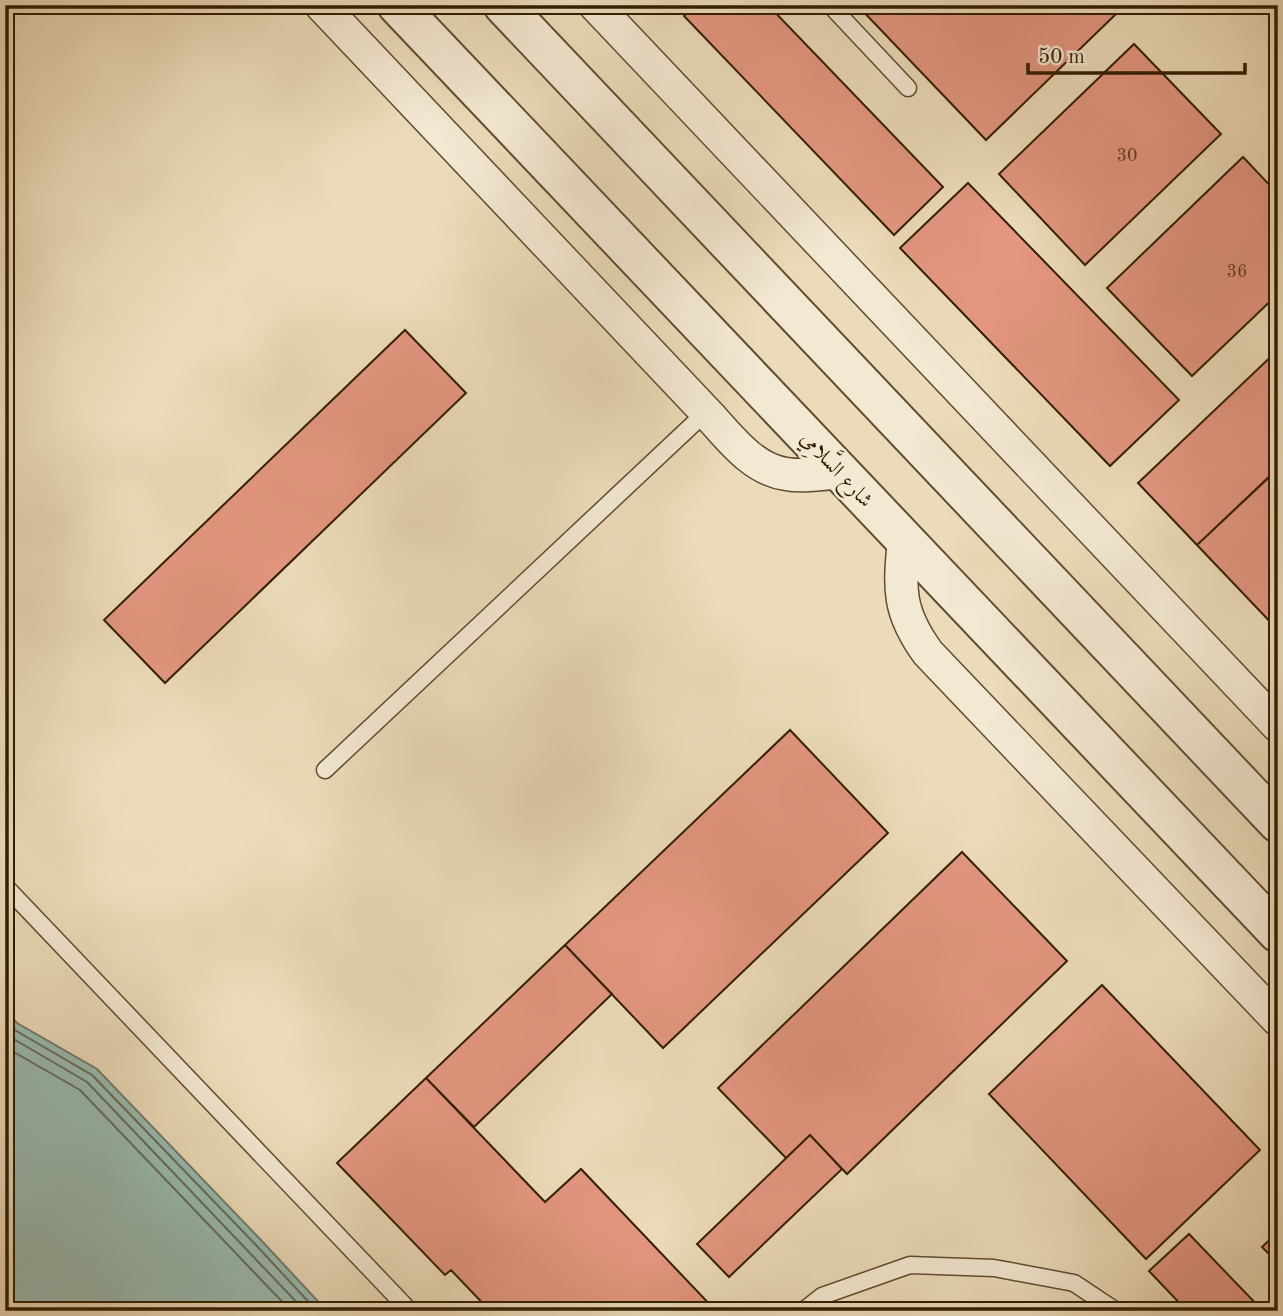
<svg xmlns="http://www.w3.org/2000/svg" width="1283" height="1316" font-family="'Old Standard TT',Amiri,serif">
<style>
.water{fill:#99bbb1;stroke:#6f7c6b;stroke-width:2}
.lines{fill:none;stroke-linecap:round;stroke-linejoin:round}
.shore{stroke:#656c5a;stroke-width:2}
.building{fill:#e49680;stroke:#311e02;stroke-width:2}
.service-casing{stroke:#604d30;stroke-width:19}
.minor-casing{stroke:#604d30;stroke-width:35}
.tertiary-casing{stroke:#604d30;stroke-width:42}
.service{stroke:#f3e8d2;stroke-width:16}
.minor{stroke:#f3e8d2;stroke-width:32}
.tertiary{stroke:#f3e8d2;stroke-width:38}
.labels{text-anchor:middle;stroke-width:5;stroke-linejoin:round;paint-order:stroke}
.number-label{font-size:18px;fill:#5e3c22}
.street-label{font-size:21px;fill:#311e02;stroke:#f3e8d2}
</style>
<rect width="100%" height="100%" fill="#ecdbb9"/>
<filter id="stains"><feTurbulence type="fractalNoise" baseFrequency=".00286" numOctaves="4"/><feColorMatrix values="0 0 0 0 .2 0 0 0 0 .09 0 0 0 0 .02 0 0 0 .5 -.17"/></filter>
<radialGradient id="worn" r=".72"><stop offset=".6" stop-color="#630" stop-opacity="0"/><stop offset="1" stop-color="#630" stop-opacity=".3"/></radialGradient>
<!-- water -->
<path class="water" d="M5 1010 17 1023 97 1069 260 1239 327 1311H5Z"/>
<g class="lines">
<!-- shore -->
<path class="shore" d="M5 1021 13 1029 92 1075 255 1244 317 1311
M5 1034 87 1082 305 1311
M5 1047 80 1090 291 1311"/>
</g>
<!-- building -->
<path class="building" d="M695 5H768L943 187 894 235 684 16Z
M857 5H1105L1115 15 986 140Z
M1134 44 1221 134 1085 265 999 174Z
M1243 157 1278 194V294L1192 376 1107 288Z
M968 183 1179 400 1110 466 900 248Z
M405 330 466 393 165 683 104 620Z
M1278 350V469L1197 545 1138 483Z
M1272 474 1278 480V630L1197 545Z
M790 730 888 833 663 1048 565 945Z
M962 852 1067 961 847 1174 810 1135 786 1158 718 1088Z
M565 945 612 994 474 1127 426 1078Z
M1102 985 1260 1150 1146 1259 989 1094Z
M426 1078 545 1202 581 1169 716 1311H490L451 1270 445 1275 337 1163Z
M810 1135 842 1169 729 1277 697 1244Z
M1278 1232V1263L1262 1247Z
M1189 1234 1263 1311H1187L1149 1271Z"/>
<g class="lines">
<defs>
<path id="service" d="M830 5 908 88
M325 770 706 412
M5 886 410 1311
M803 1311 822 1296 910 1265 994 1268 1074 1283 1116 1311"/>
<path id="minor" d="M321 5 706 412C728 435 751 469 786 474 803 477 822 474 840 472
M595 5 1278 726
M904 540C899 589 898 612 928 653L1278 1020"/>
<path id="tertiary" d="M397 5 1278 933
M503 5 1278 823"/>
</defs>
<!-- service casing -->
<use href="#service" class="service-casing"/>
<!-- minor casing -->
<use href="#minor" class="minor-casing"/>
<!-- tertiary casing -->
<use href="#tertiary" class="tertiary-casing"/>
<!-- service -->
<use href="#service" class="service"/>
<!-- minor -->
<use href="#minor" class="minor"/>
<!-- tertiary -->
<use href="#tertiary" class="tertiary"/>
</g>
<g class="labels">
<!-- number labels -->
<g class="number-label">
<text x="1127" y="161">30</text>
<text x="1237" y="277">36</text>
</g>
<!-- street labels -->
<g class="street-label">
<text transform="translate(837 469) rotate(47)" y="7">شارع السَّلامِي</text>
</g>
</g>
<!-- margin -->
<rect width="1283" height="1316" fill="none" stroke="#ecdbb9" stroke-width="28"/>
<rect x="7" y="7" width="1269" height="1302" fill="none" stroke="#311e02" stroke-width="3.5"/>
<rect x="14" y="14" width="1255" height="1288" fill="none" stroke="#311e02" stroke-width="2"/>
<!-- scale -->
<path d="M1028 63v10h217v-10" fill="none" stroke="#311e02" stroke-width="3.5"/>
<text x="1038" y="63" font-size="21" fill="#311e02" stroke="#f3e8d2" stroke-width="5" paint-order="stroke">50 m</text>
<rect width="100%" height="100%" filter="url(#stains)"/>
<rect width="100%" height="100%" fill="url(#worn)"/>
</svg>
